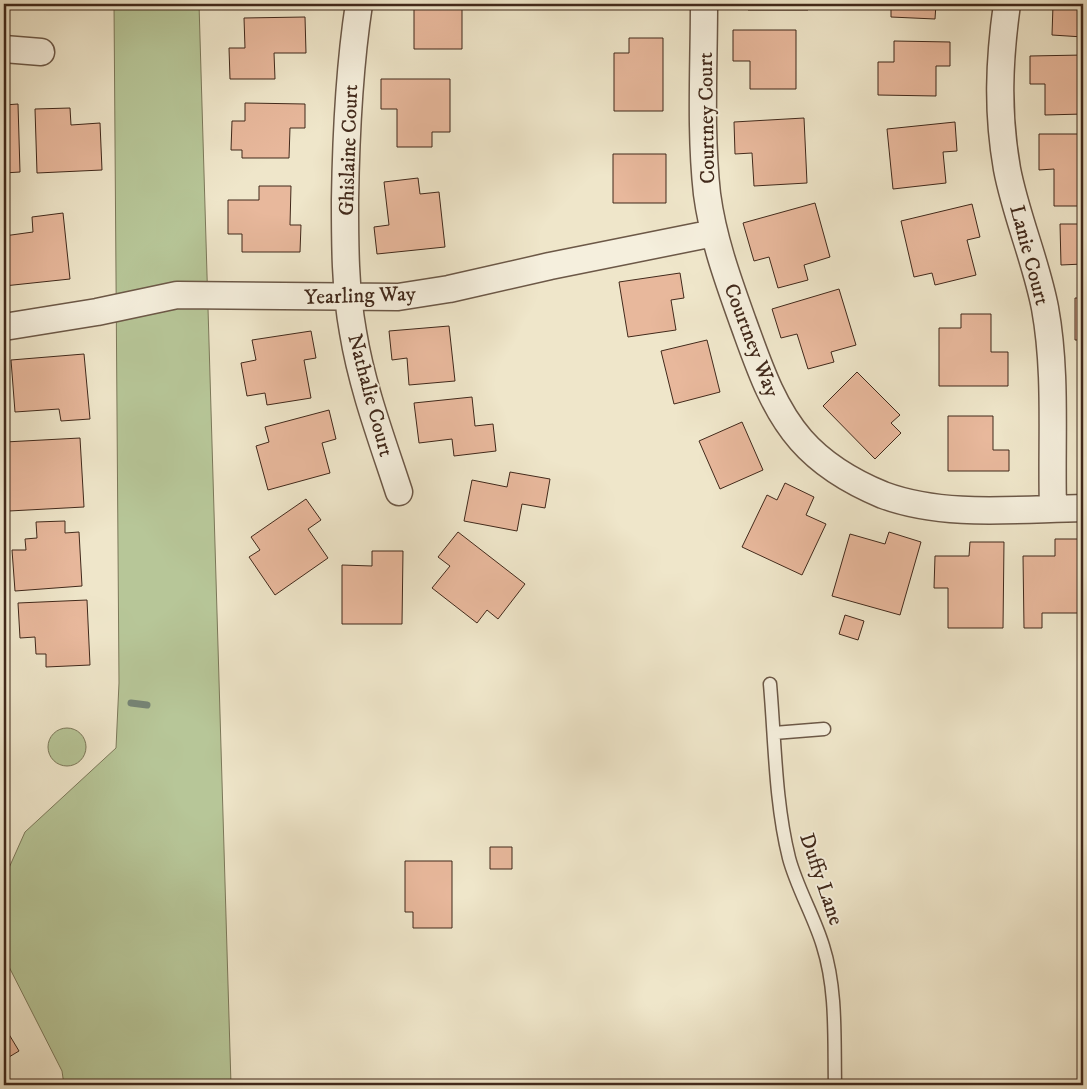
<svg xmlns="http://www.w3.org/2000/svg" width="1087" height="1089" font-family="'IM FELL DW Pica',serif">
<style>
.green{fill:#b7c698;stroke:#7c785a}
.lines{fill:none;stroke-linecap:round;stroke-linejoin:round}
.stream{stroke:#768476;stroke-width:7}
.building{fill:#e8b89c;stroke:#41291b}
.service-casing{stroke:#6c5847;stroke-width:15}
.minor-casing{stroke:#6c5847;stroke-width:29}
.service{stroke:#f5efdd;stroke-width:12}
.minor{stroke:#f5efdd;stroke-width:26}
.labels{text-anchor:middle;stroke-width:4;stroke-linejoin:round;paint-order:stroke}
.street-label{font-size:21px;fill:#41291b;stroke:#f5efdd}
</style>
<rect width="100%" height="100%" fill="#efe6ca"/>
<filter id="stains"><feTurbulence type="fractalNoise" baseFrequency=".004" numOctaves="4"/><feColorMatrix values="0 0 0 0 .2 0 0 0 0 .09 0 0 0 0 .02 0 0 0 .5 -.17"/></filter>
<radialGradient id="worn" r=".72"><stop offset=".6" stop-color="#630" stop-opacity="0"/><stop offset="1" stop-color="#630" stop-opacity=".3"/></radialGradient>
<!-- green -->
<path class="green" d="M114 4H199L231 1085H64L62 1071 4 957V879L25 832 116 748 119 683Z
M48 747a19 19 0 1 1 38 0a19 19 0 1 1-38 0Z"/>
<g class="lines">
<!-- stream -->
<path class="stream" d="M131 703 147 705"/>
</g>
<!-- building -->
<path class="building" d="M414 4H462V49H414Z
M748 4H808V10H748Z
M891 4H936L935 19 891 17Z
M1038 4H1083V37L1052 35 1053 5Z
M305 17 306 53H274L275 79H230L229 48H245L244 18Z
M733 30H796V89H750V61H733Z
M629 38H663V111H614V53H629Z
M894 41 950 42V66H936V96L878 95V62H894Z
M1083 55V114L1045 115V84H1030V56Z
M381 79H450V132H432V147H397V109H381Z
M245 103 305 104V128H290L289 158H242V150H231L232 121H245Z
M18 104 20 172 4 173V105Z
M70 108 71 125 100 123 102 170 37 173 35 109Z
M804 118 807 183 754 186 752 153 735 154 734 122Z
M955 122 957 151 943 152 946 183 893 189 887 129Z
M1039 134H1083V206H1054V169L1039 170Z
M613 154H666V203H613Z
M418 178 420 194 439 192 445 247 377 254 374 227 389 225 384 182Z
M259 186H291L290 225H301L300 252H242V234H228V200H259Z
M815 203 830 257 804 265 808 280 778 288 769 257 754 261 743 223Z
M972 204 980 237 967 240 976 275 935 285 932 273 914 277 901 221Z
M63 213 70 279 4 286V236L33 232 32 217Z
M1060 224H1083V264L1061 265Z
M680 273 684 298 671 300 676 330 628 337 619 282Z
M839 289 856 345 831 352 834 362 808 369 797 334 781 338 772 309Z
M1075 298H1083V340H1075Z
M961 314H991V352H1008V386H939V328H961Z
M449 326 455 381 409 385 407 358 392 360 389 331Z
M311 331 316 358 304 360 311 398 267 405 265 393 247 396 241 363 256 360 252 340Z
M707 340 720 392 674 404 661 351Z
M84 354 90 419 61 421 59 409 15 412 11 360Z
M857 372 900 415 891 423 901 433 875 459 823 406Z
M472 397 475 426 493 424 496 451 454 456 452 439 419 443 414 403Z
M1081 407H1083V469H1081Z
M329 410 336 439 322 443 330 473 268 490 256 446 269 442 265 427Z
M948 416H993V450H1009V471H948Z
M742 422 763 470 720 489 699 441Z
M80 438 84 507 9 511 5 442Z
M510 472 550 479 545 508 522 504 517 531 464 521 472 480 507 487Z
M785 483 814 497 806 515 826 524 802 575 742 547 767 495 777 500Z
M306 499 321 520 308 529 328 558 275 595 249 557 260 550 251 537Z
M65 521V533L79 532 82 586 15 591 12 550H26L25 539 37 538 36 522Z
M458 532 525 584 498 619 487 610 477 623 432 588 450 566 438 557Z
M889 532 921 542 900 615 832 596 850 534 885 544Z
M1055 539H1083V613H1042V628H1024L1023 556H1055Z
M970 542H1004L1003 628H948V588H934L935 556H969Z
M372 551H403L402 624H342V565L372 566Z
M87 600 90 665 46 667V654H36L35 637 20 638 18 603Z
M845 615 864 621 858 640 839 634Z
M490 847H512V869H490Z
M405 861H452V928H413V912H405Z
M4 1026 19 1051 4 1060Z"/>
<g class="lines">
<defs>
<path id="service" d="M770 684C775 741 775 802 789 858 797 888 814 916 823 946 837 990 834 1039 835 1085
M774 733 824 729"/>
<path id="minor" d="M359 4C349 69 346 134 345 200 345 245 345 288 353 332 362 387 382 440 399 492
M704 4C704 66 700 131 707 194 713 239 728 280 743 322 758 363 772 407 801 440 822 464 854 483 883 495 945 518 1018 509 1083 508
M1007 4C999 61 997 112 1007 169 1016 216 1036 261 1045 308 1057 374 1051 442 1053 508
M4 49 41 52
M4 327 97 312 177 295 398 297 449 289 550 266 714 233"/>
</defs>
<!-- service casing -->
<use href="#service" class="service-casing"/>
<!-- minor casing -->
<use href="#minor" class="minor-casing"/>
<!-- service -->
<use href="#service" class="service"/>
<!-- minor -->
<use href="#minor" class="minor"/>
</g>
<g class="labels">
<!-- street labels -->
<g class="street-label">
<text transform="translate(706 118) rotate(-91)" y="7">Courtney Court</text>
<text transform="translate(348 150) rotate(-88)" y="7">Ghislaine Court</text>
<text transform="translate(1030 255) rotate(75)" y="7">Lanie Court</text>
<text transform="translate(360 295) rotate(-2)" y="7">Yearling Way</text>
<text transform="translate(752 340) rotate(69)" y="7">Courtney Way</text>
<text transform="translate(371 395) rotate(75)" y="7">Nathalie Court</text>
<text transform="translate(822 879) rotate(71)" y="7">Duffy Lane</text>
</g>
</g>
<!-- margin -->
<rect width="1087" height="1089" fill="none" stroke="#efe6ca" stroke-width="20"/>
<rect x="5" y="5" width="1077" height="1079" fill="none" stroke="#41291b" stroke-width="2.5"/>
<rect x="10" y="10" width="1067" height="1069" fill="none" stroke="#41291b"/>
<rect width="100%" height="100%" filter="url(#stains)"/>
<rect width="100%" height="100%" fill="url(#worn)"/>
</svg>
